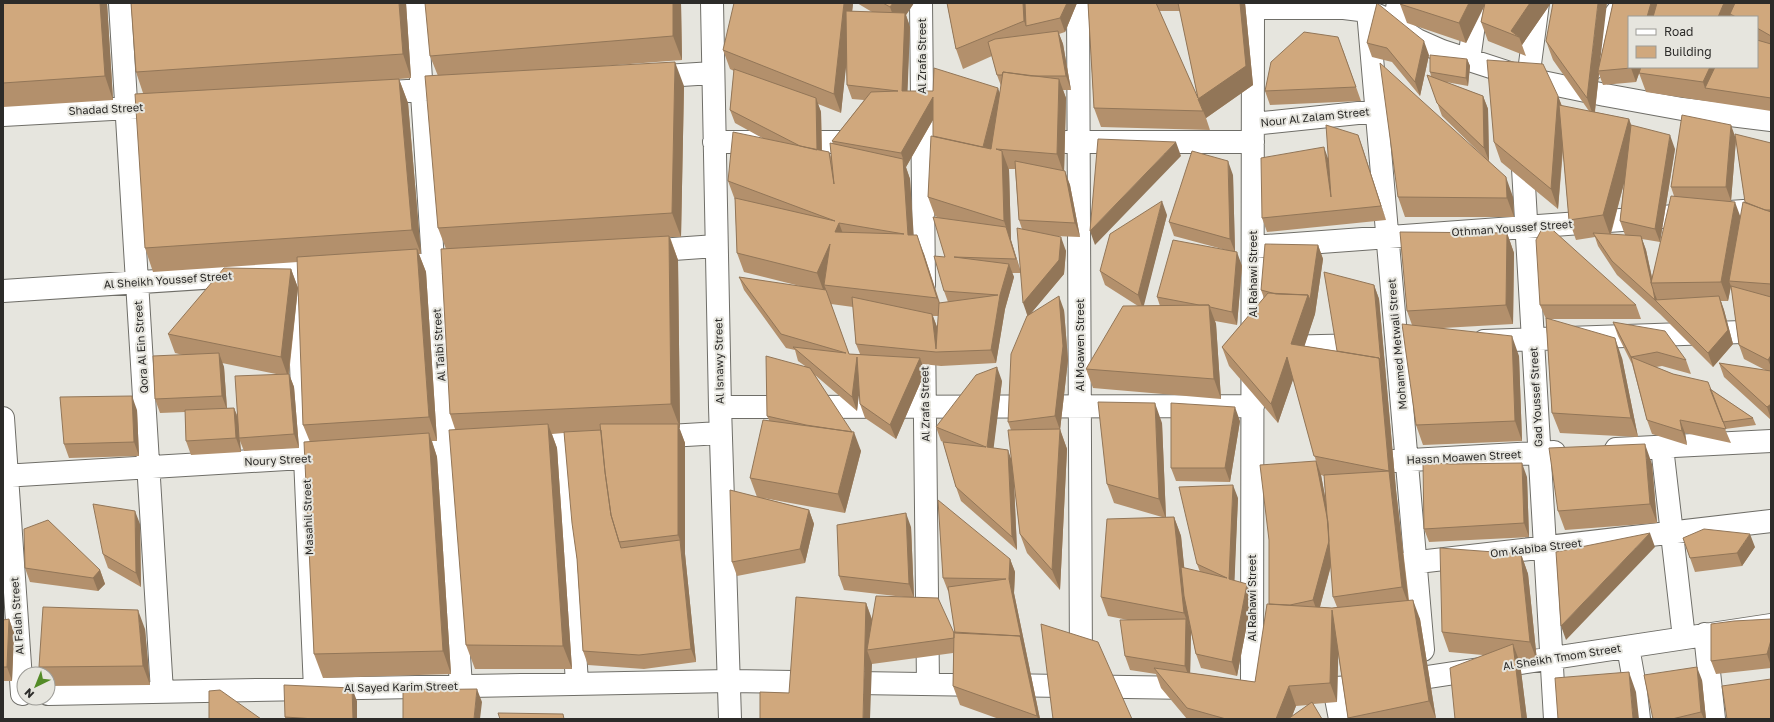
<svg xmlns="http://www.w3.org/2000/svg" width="1774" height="722" font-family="'Golos Text',sans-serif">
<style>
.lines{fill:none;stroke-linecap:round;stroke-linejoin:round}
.street-casing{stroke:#6f6e68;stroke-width:24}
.street{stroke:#fff;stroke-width:22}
.wall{fill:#b3906c;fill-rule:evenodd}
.shaded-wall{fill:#927658}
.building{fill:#d0a87d;stroke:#927658;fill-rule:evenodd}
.labels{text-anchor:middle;stroke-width:4;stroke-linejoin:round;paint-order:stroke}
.street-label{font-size:11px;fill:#2c2b29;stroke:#e6e5de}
</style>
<rect width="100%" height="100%" fill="#e6e5de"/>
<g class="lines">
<defs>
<path id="street" d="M120 3 162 692
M416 3 461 686
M712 3 720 407 730 719
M921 3 924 285
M1078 3 1081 667
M1253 8H1344L1368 11 1382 17 1417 40 1442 51 1528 79 1605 95 1682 109 1771 120
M1368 11 1423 650
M1394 25 1398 3
M1469 60 1477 3
M1592 69 1611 20 1624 3
M649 77 713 73
M1528 79 1538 3
M374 93 457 88
M3 115 166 106
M1253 124 1377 111
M714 142H861
M1066 142H1253
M1522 151 1555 719
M1253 247 1771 209
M645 251 716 246
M393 266 471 261
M297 272 315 689
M3 291 327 270
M924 333 928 684
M1484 341 1771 331
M1278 347 1365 345
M720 407 1253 406
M3 418 22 694
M652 437 720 433
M563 443 577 684
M526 445 595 441
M1662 447 1684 638
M1616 449 1771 441
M406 452 481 448
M1393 461 1554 452
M3 476 336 456
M1401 564 1771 521
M1705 634 1714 719
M1628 647 1636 692 1639 719
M1334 688 1340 719
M1252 689 1253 3
M1307 690 1365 686 1395 682 1771 625
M48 694 729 681 1191 688"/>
</defs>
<!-- street casing -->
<use href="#street" class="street-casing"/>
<!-- street -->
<use href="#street" class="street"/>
</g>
<!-- wall -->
<path class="wall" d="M3 3H107L113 100 3 107Z
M406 3 411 78 399 79 408 103 421 254H419L426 272 437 441H432L437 457 451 674 323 678 314 654 310 442 303 425 298 262 153 272 145 248 143 93 136 72Z
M681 3 682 60 604 66 684 86 681 237H670L678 260 680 428H679L685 443V554L696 662 644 669 588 665 583 651 577 559 564 433 552 434 557 448 572 669H475L466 645 455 429 450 414 446 249 438 228V76L430 56Z
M857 3H914L906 15 910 27 907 91 1000 94 1001 86 997 75 992 56 963 69 956 49 947 3H1077L1065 32 1059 34 1063 44 1071 90H1063L1066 98 1064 171 1070 185 1080 237 1055 236 1066 251 1064 274 1031 313 1064 310 1068 360 1060 430 1067 449 1060 590 1027 553 1020 534 1014 479 1017 550 961 501 956 487 943 442 941 441 936 427 1002 381 993 448 1011 459V430L1008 422 1027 315 1021 273H1012L1014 277 1005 309 996 363 941 366 922 364 925 372 896 439 865 418 860 404 859 391 857 411 815 375 861 451 845 513 763 498 809 510 814 524 805 563 737 576 732 562 757 497 750 478 769 420 767 416 805 366 798 361 795 350 786 348 744 290 739 277 804 287 744 272 737 253 735 200 728 181 764 139 735 123 730 110 734 71 730 69 723 50 853 4 852 11 872 12ZM846 64 847 85 852 99 864 100 832 141 833 144 831 157 829 152 822 151 821 112 818 104 841 113ZM933 120V136L928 197 935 216 939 218 945 257 944 291 948 302 940 303 924 254 913 235 910 179 906 167ZM1009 169H1015L1019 220 1022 229 1020 269 1011 240ZM831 304 853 307 856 344 860 354H849ZM933 316H939L938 331 937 327Z
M1088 3H1245L1253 85 1206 118 1210 130 1101 127 1094 108ZM1159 11H1180L1198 98Z
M1551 3 1522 45 1526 56 1488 41 1481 22 1484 5 1466 43 1407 23 1400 4Z
M1613 3H1656V5L1771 3V111L1646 92 1639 73 1640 71 1636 82 1603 85 1599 74 1595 112 1629 119 1631 125 1675 149 1660 242 1642 239 1646 250 1652 277 1674 196 1671 187 1735 138 1771 143V420L1724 377 1719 363 1767 371 1744 359 1739 345 1731 286 1728 301H1721L1724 310 1733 344 1713 367 1660 314 1617 275 1598 246 1595 237 1576 240 1569 220 1563 151 1558 209 1501 162 1494 142 1558 96 1562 106 1589 111 1553 60 1546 41 1600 61ZM1629 17H1757V67ZM1736 140 1745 202 1740 218 1731 201ZM1624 183 1620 221 1625 235 1611 234Z
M1367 43 1429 55 1420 96 1392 62 1372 57Z
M1343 50 1361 101 1270 105 1265 91Z
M1467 59 1470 66 1468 86 1446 82 1483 96 1488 109 1489 161 1513 197 1514 217H1405L1398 197 1486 159 1442 116 1427 75 1431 76 1430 72Z
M1358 135 1386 220 1267 232 1262 218 1328 159Z
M1233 175 1235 251 1242 266 1237 325 1215 321 1216 324 1221 399 1093 388 1086 369 1138 306 1105 285 1100 271 1167 215 1143 306H1160L1157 297 1226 250 1174 236 1169 222Z
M1507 233 1514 253 1513 324 1443 328 1519 356 1522 441 1423 445 1416 425 1412 325 1407 311Z
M1318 245 1323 259 1315 314 1304 346 1337 351 1374 285 1379 299 1396 490 1409 600 1420 619 1436 719H1348L1338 653 1337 702 1313 704 1322 719H1187L1161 688 1156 674 1130 670 1125 656 1128 620 1108 616 1101 597 1162 517 1114 503 1107 484 1162 423 1166 517H1174L1181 536 1184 568 1200 572 1197 564 1238 498 1234 581 1252 598 1237 676 1201 668 1196 654 1191 632 1190 673 1255 682 1269 604 1316 461 1293 379 1278 423 1229 366 1222 347 1264 298 1261 290ZM1321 475 1324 476 1326 502ZM1331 566 1333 597 1337 607 1332 608 1320 607ZM1308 705 1292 716 1296 706Z
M291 269 298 288 289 374 294 387 299 448 244 451 240 441 241 452 191 455 186 441 185 412 160 413 155 399 183 355 175 353 168 334ZM222 363 276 374 238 417 234 408H227L224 367Z
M1540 305H1636L1641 319H1549L1622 358 1638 437 1560 433 1552 413 1546 319Z
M1613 322 1686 360 1691 374 1662 366 1656 367 1710 389 1753 418 1756 425 1725 429 1731 443 1685 433 1687 445 1652 434 1647 420 1632 364 1618 336Z
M137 410 139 456 69 458 64 444Z
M1240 421 1230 482 1176 481 1171 468Z
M1451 464 1527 477 1529 537 1429 542 1424 529Z
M1652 464 1657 523 1565 530 1558 511Z
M140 524 141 587 108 568 103 554Z
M911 527 914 597 954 633H955L949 591H948L943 578 1010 559 1015 572 1014 593 1040 719H999L960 705 953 686V653L872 664 789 693 866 603 872 619 904 597 844 590 839 576Z
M1683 538 1755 547 1742 566 1695 572Z
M1521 554 1528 574 1537 661 1518 659 1520 663 1527 719H1455L1483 655 1449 652 1442 632Z
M25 568 100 570 105 584 98 591 30 582Z
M9 619 14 633 12 681H3V620Z
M1771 619V668L1716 674 1711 661Z
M145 629 150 685 48 686V674H41L39 667Z
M1702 680 1706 719H1653Z
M357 701V719H285V717Z"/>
<!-- shaded-wall -->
<path class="shaded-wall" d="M100 3H107L113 100 105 76Z
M399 3H406L411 78 403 54Z
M673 3H681L682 60 673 36Z
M844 3H853V4L841 113 834 94Z
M893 3H914L906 15 910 27 907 105 902 91 897 27 890 7Z
M1023 3H1029L1026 26 1024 21Z
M1067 3H1077L1065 32 1060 18Z
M1240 3H1245L1253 85 1206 118 1198 99Z
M1469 3H1486L1466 43 1459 23Z
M1530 3H1551L1522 45 1519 37 1511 31Z
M1598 3H1607L1599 71H1598L1599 74 1594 118 1587 98Z
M1651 3H1656L1658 10 1656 17H1647Z
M1724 3H1738L1730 14 1731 17H1718Z
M1058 31 1063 44 1071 90 1066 76Z
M1424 41 1429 55 1420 96 1415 82Z
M1467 59 1470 66 1468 86 1466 78Z
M675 62 684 86 681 237 672 213Z
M1631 67H1641L1636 82 1631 68Z
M1710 67H1726L1705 88 1703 82Z
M399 79 408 103 421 254 412 230Z
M1059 79 1066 98 1064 174 1057 154Z
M998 88 1003 102 987 165 982 152Z
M1483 96 1488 109 1489 161 1484 148Z
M1558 96 1565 115 1558 209 1551 189Z
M933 97 938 111 906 167 901 153Z
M816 98 821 112 822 169 817 155Z
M1629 119 1636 139 1610 235 1603 215Z
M1731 125 1736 139 1731 201 1726 187Z
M1358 135 1363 149 1386 220 1381 206Z
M1670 135 1675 149 1660 242 1655 229Z
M1176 142 1181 156 1095 245 1090 231Z
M1324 147 1329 161 1331 197Z
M1002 151 1009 170 1011 240 1021 273 1004 221Z
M903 159 910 179 915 254 908 235Z
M1228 161 1233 175 1235 252 1230 239Z
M1065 171 1070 185 1080 237 1075 223Z
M1506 177 1513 197 1514 217 1507 198Z
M1162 201 1167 215 1143 309 1138 295Z
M1735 202 1742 221 1729 281 1731 286 1728 301 1721 282Z
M839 223 846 242 835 232Z
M1507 233 1514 253 1513 324 1506 305Z
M917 235 924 254 944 317 937 298Z
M669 236 678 260 680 428 671 404Z
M1641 236 1646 250 1653 283H1651Z
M1061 237 1066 251 1064 274 1028 317 1023 303Z
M830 244 824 285 826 289 824 292 817 273Z
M1318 245 1323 259 1315 314 1310 300Z
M417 249 426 272 437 441 429 417Z
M1237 252 1242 266 1237 325 1232 312Z
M1009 264 1014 277 1005 309 996 363 991 350 1000 295Z
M291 269 298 288 288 377 281 357Z
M1374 285 1379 299 1386 377 1381 363Z
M1653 289 1658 302 1655 300 1660 314 1655 300Z
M1308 295 1315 314 1299 363 1291 344Z
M1059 296 1064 310 1068 360 1060 430 1055 416Z
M1719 296 1724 310 1733 344 1713 367 1708 353Z
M1209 305 1216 324 1221 399 1214 379Z
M932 314 937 327 940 352 936 349Z
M1512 336 1519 356 1522 441 1515 421Z
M1615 338 1622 358 1638 437 1631 418Z
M219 353 224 367 227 410 222 396Z
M1771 355V367L1768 360Z
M857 357 862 370 857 411 852 397Z
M1287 357 1294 377 1278 423 1271 404Z
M920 358 925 372 896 439 890 425Z
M1379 358 1386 377 1396 490 1409 606 1402 587 1389 471Z
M997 367 1002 381 992 461 987 447Z
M289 374 294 387 299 448 294 434Z
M132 396 137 410 139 456 134 442Z
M1155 403 1162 423 1166 519 1159 499Z
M1771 404V419L1767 407Z
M1235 407 1240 421 1230 482 1225 468Z
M234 408 239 422V438L240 441 241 452 236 438Z
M1680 420 1685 433 1687 445 1682 431Z
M548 424 557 448 572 669 563 646Z
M678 424 685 443V554L696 662 691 649 680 540 678 535Z
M1060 429 1067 449 1060 590 1052 570Z
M854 432 861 451 845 513 838 494Z
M429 433 437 457 451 674 443 651Z
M1645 444 1652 464 1657 523 1650 504Z
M1008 450 1013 464 1017 550 1012 537Z
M1316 461 1321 475 1335 550 1318 614 1313 600Z
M1522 463 1527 477 1529 537 1524 523Z
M1233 485 1238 498 1234 593 1229 579Z
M809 510 814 524 805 563 800 549Z
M135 511 140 524 141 587 136 573Z
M906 513 911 527 914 598 909 584Z
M1174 517 1181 536 1191 632 1184 613Z
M1650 533 1655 547 1566 640 1561 626Z
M1750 534 1755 547 1742 566 1737 553Z
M1521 554 1528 574 1537 661 1530 642Z
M1010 559 1015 572 1014 593 1040 719H1038L1037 716 1020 636 1009 579Z
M100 570 105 584 98 591 93 578Z
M1247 584 1252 598 1237 676 1232 662Z
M1413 600 1420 619 1436 719 1429 701Z
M866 603 873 623 867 650 872 664 870 719H863Z
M138 610 145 629 150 685 143 666Z
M1332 610 1339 630 1337 702 1330 683Z
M9 619 14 633 12 681 7 667Z
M1186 619 1191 632 1190 680 1185 666Z
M1771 640V666L1767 654Z
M1513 644 1520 663 1527 719H1522Z
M1697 667 1702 680 1706 719H1704L1701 712Z
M1629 672 1636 692 1639 719H1633Z
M1289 686 1296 706 1291 719H1276Z
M352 688 357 701V719H353Z
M477 689 482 702 480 719H474Z"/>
<!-- building -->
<path class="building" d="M3 3H100L105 76 3 83Z
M131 3H399L403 54 136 72Z
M425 3H673V36L430 56Z
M734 3H844L834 94 723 50Z
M883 3H893L890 7Z
M947 3H1023L1024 21 956 49Z
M1025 3H1067L1060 18 1026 26Z
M1088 3H1156L1198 98 1178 3H1240L1246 66 1198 99 1203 111 1094 108Z
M1377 3 1424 41 1415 82 1387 48 1367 43Z
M1400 3H1469L1459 23 1400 4Z
M1485 3H1530L1511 31 1519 37 1481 22Z
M1553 3H1598L1587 98 1546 41Z
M1613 3H1651L1647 17H1629V67H1631V68L1598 71Z
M1657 3H1724L1718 17H1653Z
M1735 3H1771V36L1757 28V17H1736L1730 14Z
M846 11 905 13 902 91H933L934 68 998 88 983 147 933 136V97L901 153 832 141 871 92 898 91 847 85Z
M1058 31 1066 76H1031L1003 72 1002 75H997L988 42 995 39Z
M1304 32 1338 37 1356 87 1265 91 1271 62Z
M1757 40 1771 44V98L1705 88 1715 67H1757Z
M1430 55 1467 59 1466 78 1430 72Z
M1487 60 1543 64 1558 96 1551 189 1494 142Z
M675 62 672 213 438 228 425 76Z
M1380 63 1506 177 1507 198 1398 197Z
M1641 67H1710L1703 82 1639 73Z
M734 69 816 98 817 150 800 146 730 110Z
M1003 72 1059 79 1057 154 996 149 1002 151 1004 221 928 197 931 136 991 149Z
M1427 75 1483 96 1484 148 1437 103Z
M399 79 412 230 145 248 135 94Z
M1559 105 1629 119 1603 215 1569 220Z
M1682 115 1731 125 1726 187H1671Z
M1326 125 1358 135 1381 206 1262 218 1261 158 1324 147 1331 197Z
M1631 125 1670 135 1655 229 1620 221Z
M733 132 829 152 834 184 830 143 903 159 908 235H917L937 298 824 285 830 244 817 273 737 253 735 198 835 221 728 181ZM839 223 904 234 835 232Z
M1735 134 1771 143V210H1765L1745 202Z
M1098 139 1176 142 1090 231Z
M1192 151 1228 161 1230 239 1169 222Z
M1015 161 1065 171 1075 223 1019 220Z
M1671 196 1735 202 1721 282 1651 283Z
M1162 201 1138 295 1100 271 1110 234Z
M1743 202 1771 212V284L1729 281Z
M933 217 1006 227 1016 259 954 257 1009 264 1000 295 991 350 936 352 856 344 852 297 932 314 936 349 939 303 998 295 944 291 934 256 945 257Z
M1545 223 1636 305H1540L1536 240Z
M1017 228 1061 237 1059 260 1023 303Z
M1400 232 1507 233 1506 305 1407 311Z
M1593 233 1641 236 1651 281V283L1653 289 1655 300 1612 261Z
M669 236 671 404 450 414 441 249Z
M1173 240 1237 252 1232 312 1210 307 1209 305H1199L1157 297Z
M1265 244 1318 245 1310 300 1308 295 1276 294 1261 290Z
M417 249 429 417 303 425 297 257Z
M224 268 291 269 281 357 168 334Z
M1324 272 1374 285 1381 363 1379 358 1337 351Z
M739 277 826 290 849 354 920 358 890 425 860 404 857 357 852 397 793 347 846 353 781 334Z
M1731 286 1771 297V355L1768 360 1739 345Z
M1268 293 1308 295 1291 344 1379 358 1389 471 1314 456 1287 357 1271 404 1222 347Z
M1059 296 1063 346 1055 416 1008 422 1011 354 1027 316Z
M1719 296 1728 330 1708 353 1655 300Z
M1209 305 1214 379 1086 369 1123 306Z
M1546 318 1615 338 1631 418 1552 413Z
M1613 322 1665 331 1686 360 1657 352 1631 357Z
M1402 324 1512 336 1515 421 1416 425Z
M219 353 222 396 155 399 153 356Z
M766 356 810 368 852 432 806 425 767 416Z
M1631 357 1673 374 1708 382 1726 429 1680 420 1682 431 1647 420Z
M1719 363 1771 371V404L1767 407Z
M997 367 987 447 1008 450 1012 537 956 487 943 442 986 447 936 427 976 375Z
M289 374 294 434 239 438 235 376Z
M1710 389 1753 418 1723 422Z
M132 396 134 442 64 444 60 397Z
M1098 402 1155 403 1159 499 1107 484Z
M1171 403 1235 407 1225 468H1171Z
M234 408 236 438 186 441 185 410Z
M763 420 854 432 838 494 750 478Z
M548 424 563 646 466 645 449 430Z
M600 424H678V535L619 542 611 515 605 472Z
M1060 429 1052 570 1020 534 1008 430Z
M601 430 605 472 611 515 621 548 680 540 691 649 639 655 583 651 577 559 572 523 564 432Z
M429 433 443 651 314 654 304 442Z
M1645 444 1650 504 1558 511 1549 448Z
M1316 461 1328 522 1329 541 1313 600 1290 605 1269 604V540L1260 465Z
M1423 462 1451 464 1522 463 1524 523 1424 529Z
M1389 471 1402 587 1333 597 1324 475Z
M1233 485 1229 579 1247 584 1232 662 1196 654 1184 596 1181 567 1227 578 1197 564 1179 487Z
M730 490 809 510 800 549 732 562Z
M938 500 1010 559 1009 579 1022 642 1020 636 955 633 948 587 1006 579 943 578Z
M93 504 135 511 136 573 103 554Z
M906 513 909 584 839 576 837 525Z
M1174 517 1184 613 1101 597 1107 519Z
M48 520 100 570 93 578 25 568 24 529Z
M1704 529 1750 534 1737 553 1690 558 1683 538Z
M1650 533 1561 626 1556 552Z
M1440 548 1521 554 1530 642 1442 632Z
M876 596 938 598 954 633V638L867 650Z
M796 597 866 603 863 719H760V692L789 693Z
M1413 600 1429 701 1348 718 1332 610 1330 683 1289 686 1276 719H1226L1187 708 1154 668 1255 682 1267 604 1332 608Z
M43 607 138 610 143 666 39 667Z
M9 619 7 667H3V620Z
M1186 619 1185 666 1125 656 1120 620Z
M1771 619V640L1767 654 1711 661V624L1734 621Z
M1041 624 1098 642 1132 719H1053Z
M954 632 1020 636 1037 716 953 686Z
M1513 644 1522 719H1455L1450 668Z
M1697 667 1701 712 1672 719H1653L1644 675Z
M1629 672 1633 719H1558L1555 678Z
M1771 679V719H1727L1722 686Z
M284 685 352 688 353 719H315L285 717Z
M477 689 474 719H403V690Z
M220 690 261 719H209V691Z
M1312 702 1322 719H1288Z
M498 713 563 714 564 719H500Z"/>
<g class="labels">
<!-- street labels -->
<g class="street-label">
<text transform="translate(922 56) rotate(-90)" y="4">Al Zrafa Street</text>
<text transform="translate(106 109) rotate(-3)" y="4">Shadad Street</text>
<text transform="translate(1315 117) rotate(-6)" y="4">Nour Al Zalam Street</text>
<text transform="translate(1512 228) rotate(-4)" y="4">Othman Youssef Street</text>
<text transform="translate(1253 274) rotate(-90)" y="4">Al Rahawi Street</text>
<text transform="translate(168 280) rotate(-4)" y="4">Al Sheikh Youssef Street</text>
<text transform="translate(1397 344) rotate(-95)" y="4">Mohamed Metwali Street</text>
<text transform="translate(439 345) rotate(-94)" y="4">Al Taibi Street</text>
<text transform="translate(1080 345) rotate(-90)" y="4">Al Moawen Street</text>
<text transform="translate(141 347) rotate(-94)" y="4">Qora Al Ein Street</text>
<text transform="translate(719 361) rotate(-91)" y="4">Al Isnawy Street</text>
<text transform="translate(1536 397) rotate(-93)" y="4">Gad Youssef Street</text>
<text transform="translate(925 404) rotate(-91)" y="4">Al Zrafa Street</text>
<text transform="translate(1464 457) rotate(-3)" y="4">Hassn Moawen Street</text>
<text transform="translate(278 460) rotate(-3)" y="4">Noury Street</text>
<text transform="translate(308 517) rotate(-92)" y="4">Masahil Street</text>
<text transform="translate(1536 548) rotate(-7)" y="4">Om Kabiba Street</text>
<text transform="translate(1252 598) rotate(-90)" y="4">Al Rahawi Street</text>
<text transform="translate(17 616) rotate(-94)" y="4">Al Falah Street</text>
<text transform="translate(1562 657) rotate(-9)" y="4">Al Sheikh Tmom Street</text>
<text transform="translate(401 687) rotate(-1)" y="4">Al Sayed Karim Street</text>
</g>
</g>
<!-- border -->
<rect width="1774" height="722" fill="none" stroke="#2c2b29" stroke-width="8"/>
<!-- legend -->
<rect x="1628" y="16" width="130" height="52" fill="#e6e5de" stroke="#9c9b96"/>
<rect x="1636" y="29" width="20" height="6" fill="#ffffff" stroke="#9c9b96"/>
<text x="1664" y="36" font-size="12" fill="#2c2b29">Road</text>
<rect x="1636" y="46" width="20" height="12" fill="#d0a87d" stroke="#9c9b96"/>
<text x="1664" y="56" font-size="12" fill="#2c2b29">Building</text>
<!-- north arrow -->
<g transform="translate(36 686) rotate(223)"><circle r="19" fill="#e6e5de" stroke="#9c9b96"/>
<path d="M0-3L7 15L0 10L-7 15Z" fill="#538b27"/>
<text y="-6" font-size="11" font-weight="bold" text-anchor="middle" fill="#2c2b29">N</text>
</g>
</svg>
